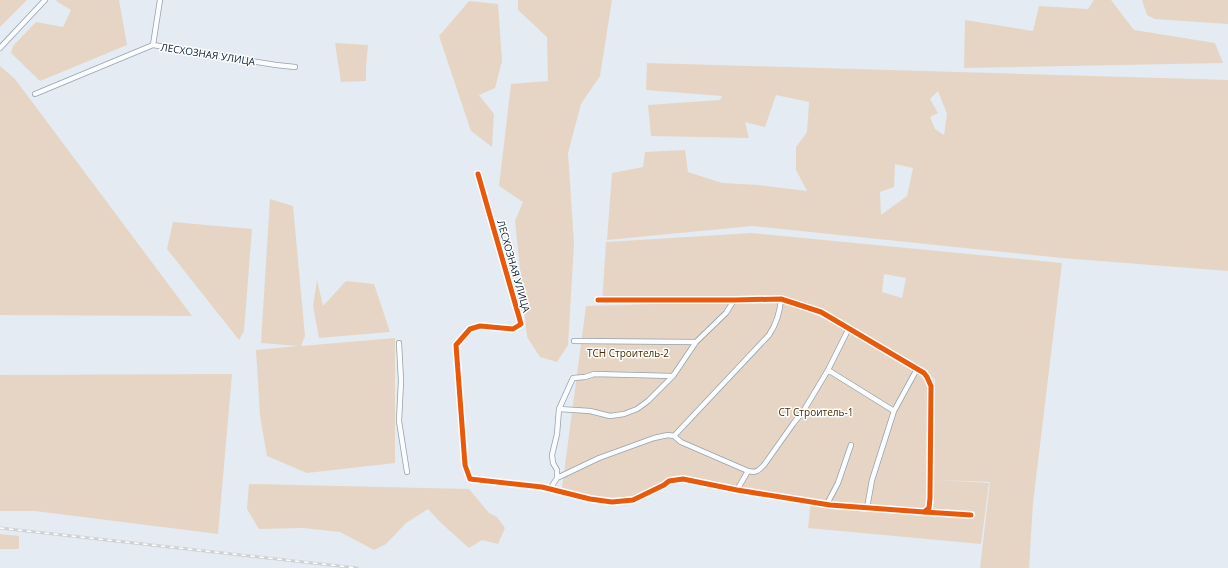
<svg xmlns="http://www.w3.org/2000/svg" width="1228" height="568" font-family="'Open Sans',sans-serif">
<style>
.green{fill:#e6d5c4;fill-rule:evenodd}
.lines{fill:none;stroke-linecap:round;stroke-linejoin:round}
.street-casing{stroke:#95a2af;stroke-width:6}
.street{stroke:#fbfcfd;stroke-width:4.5}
.rail-casing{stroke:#cfd2d5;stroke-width:3}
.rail{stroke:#fff;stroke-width:1.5;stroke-dasharray:4.5;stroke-linecap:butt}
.cycleway-casing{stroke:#fff;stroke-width:8}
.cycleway{stroke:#e8590c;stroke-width:5}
.labels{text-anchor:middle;stroke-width:3;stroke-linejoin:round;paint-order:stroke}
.street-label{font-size:10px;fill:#081f34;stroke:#fff}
.park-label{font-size:10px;fill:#482a00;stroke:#fff}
</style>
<rect width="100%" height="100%" fill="#e5ebf2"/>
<!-- green -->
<path class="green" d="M0 0H27L0 27Z
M57 0H119L127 45 40 81 11 53 13 46 36 22 63 27 71 10 56 1Z
M518 0H612L600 76 581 104 568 153 574 244 568 345 557 362 540 357 527 337 515 221 523 202 499 186 511 84 548 81 547 37 518 10Z
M1094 0H1111L1134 30 1215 43 1223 63 964 68 965 20 1033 31 1039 6 1088 9Z
M1142 0H1228V24L1155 19 1147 15Z
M469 1 498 4 502 61 495 88 479 95 494 114 492 147 471 131 439 36Z
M335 43 368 45 366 68V81L341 82Z
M647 63 1228 80V271L1062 258 752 226 607 240 612 173 643 167 645 152 685 150 688 172 722 183 759 185 807 191 796 170V147L807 132 809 102 776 95 765 127 745 122 749 138 651 136 648 105 720 100 722 96 646 90ZM938 91 947 114 944 135 935 129 930 117 938 113 930 99ZM895 164 913 168 907 196 881 215 880 192 894 187Z
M0 66 15 79 192 316 0 315Z
M270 199 293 206 305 336 301 346 395 338V463L307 473 267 456 260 416 256 350 298 346 261 343Z
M173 222 252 229 244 331 239 340 167 249Z
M752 233 1062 263 1033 503 1029 568H980L990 482 935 480 989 483 981 544 808 528 811 500 739 489 749 470 682 441C679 439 675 435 671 434 661 432 633 443 623 448 633 446 665 433 673 437 675 438 678 441 680 443L746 471 737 488 683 478 669 480 634 499 612 501 590 498 562 488 586 306 626 305 732 301 725 312 696 340 673 374 648 400 637 408 624 413 609 414 610 417 624 415 638 410 649 402 674 376 698 342 727 314 735 301H783L848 329 934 380 935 414V379L849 328 781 299 729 298 602 304 606 242ZM884 274 906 278 902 298 882 292Z
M317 280 323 306 346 281 374 284 390 332 319 338 313 306Z
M232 374 218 534 35 511H0V375Z
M249 484 469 489 489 513 497 517 505 528 498 544 482 540 469 548 441 523 428 509 406 523 386 544 374 550 340 532 303 528 259 529 247 509Z
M0 534 19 536V549H0Z"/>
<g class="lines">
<defs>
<path id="street" d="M153 45 160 0
M0 48 45 0
M35 94 153 45 276 65 295 67
M478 174 521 324 513 329 480 326 470 329 456 345 465 465 470 479 542 487 590 499 612 502 633 500 664 485 669 481 683 479 737 490 830 505 924 512 971 515
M598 300H734L781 299 821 312 924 373 927 377 931 386 930 498 929 508 924 512
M574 341 696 342
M399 343 401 381 399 421 407 472
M828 370 894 411
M559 409 590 411 610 416 624 414 637 409 648 401 673 376 696 342 726 313 734 300
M674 436 769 335C777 323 780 313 781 299
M557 478V470L553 463 552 455 557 434 559 409 573 378 585 377 594 374 673 376
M550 489 557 478 599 458 654 438 668 435 674 436 681 442 748 471C756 473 758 471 764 465L793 424 804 410 828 370 849 328
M737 490 748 471
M827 504 838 483 851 445
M867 508 872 480 894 411 917 369"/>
</defs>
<!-- street casing -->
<use href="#street" class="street-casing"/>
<!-- street -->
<use href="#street" class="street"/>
<defs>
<path id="rail" d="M0 528 357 568"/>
</defs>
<!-- rail casing -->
<use href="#rail" class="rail-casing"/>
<!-- rail -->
<use href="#rail" class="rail"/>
<defs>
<path id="cycleway" d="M478 174 521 324 513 329 480 326 470 329 456 345 465 465 470 479 542 487 590 499 612 502 633 500 664 485 669 481 683 479 737 490 830 505 924 512 971 515
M598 300H734L781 299 821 312 924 373 927 377 931 386 930 498 929 508 924 512"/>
</defs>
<!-- cycleway casing -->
<use href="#cycleway" class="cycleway-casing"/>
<!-- cycleway -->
<use href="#cycleway" class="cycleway"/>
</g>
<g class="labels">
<!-- street labels -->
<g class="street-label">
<text transform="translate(208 54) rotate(9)" y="4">ЛЕСХОЗНАЯ УЛИЦА</text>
<text transform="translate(514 266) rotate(74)" y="4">ЛЕСХОЗНАЯ УЛИЦА</text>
</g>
<!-- park labels -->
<g class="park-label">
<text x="628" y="357">ТСН Строитель-2</text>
<text x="816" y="416">СТ Строитель-1</text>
</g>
</g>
</svg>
